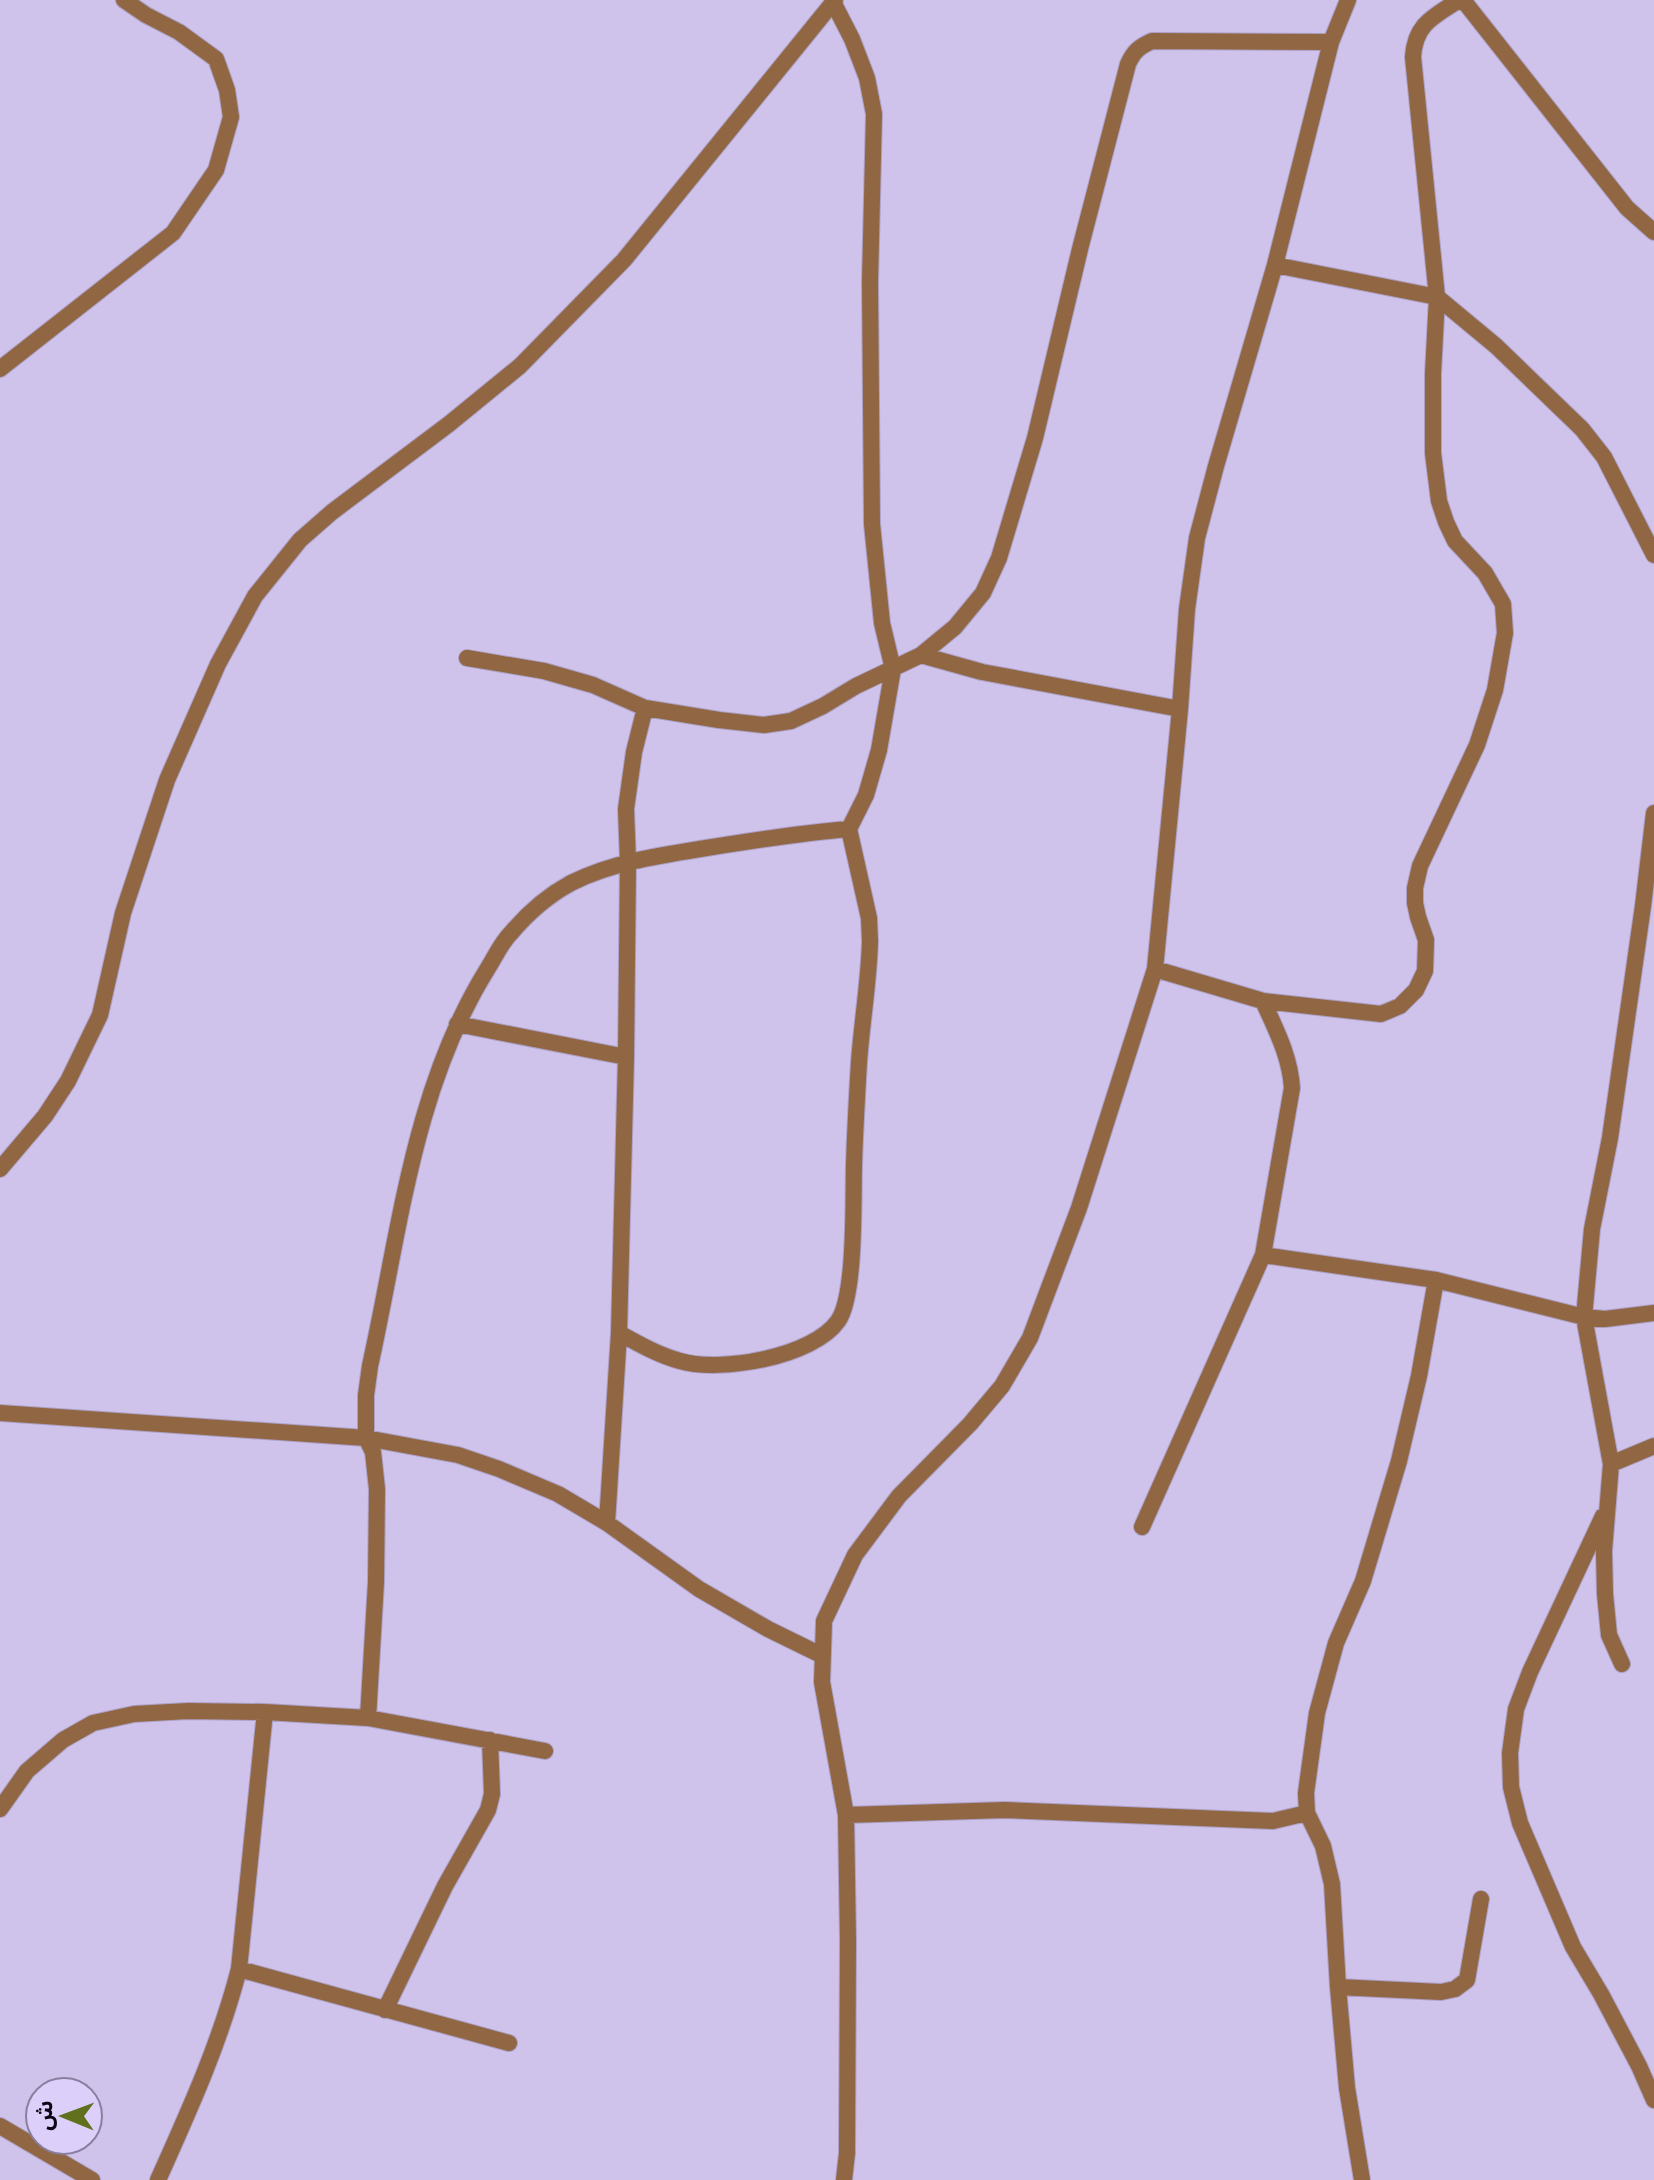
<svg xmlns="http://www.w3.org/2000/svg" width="1654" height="2180" font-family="Poppins,'Noto Sans Arabic',sans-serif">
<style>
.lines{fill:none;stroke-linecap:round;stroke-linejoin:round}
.minor-casing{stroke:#aca1c5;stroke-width:18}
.tertiary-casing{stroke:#aca1c5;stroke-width:18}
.minor{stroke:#916642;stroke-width:16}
.tertiary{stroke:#916642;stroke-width:16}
</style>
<rect width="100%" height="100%" fill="#cfc2eb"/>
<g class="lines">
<defs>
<path id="minor" d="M1463 0 1627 208 1654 232
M1275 265 1437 297 1496 346 1582 429 1604 457 1654 555
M0 369 173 233 216 170 231 117 227 90 216 59 179 32 146 15 124 0
M921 655 982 672 1180 709
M467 658 544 671 593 685 645 708 719 720 764 725 791 721 823 706 856 686 921 655 955 627 983 593 999 558 1035 438 1080 249 1128 64C1134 51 1139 47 1152 41L1331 42
M1155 969 1263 1001 1381 1014 1400 1006 1416 990 1425 971 1426 940 1418 917 1415 903V888L1420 866 1477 745 1495 690 1505 633 1503 604 1485 573 1455 541 1446 522 1439 501 1433 453V374L1437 297 1413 57C1415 24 1433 17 1459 0
M457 1024 626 1057
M1263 1255 1436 1280 1584 1317 1605 1319 1654 1313
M619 1333C639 1344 658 1355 680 1361 720 1373 813 1357 838 1321 856 1296 853 1198 854 1165 855 1130 857 1096 859 1062 862 1021 869 981 870 941L869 918 849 829
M0 1413 366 1438 458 1455 499 1469 558 1494 607 1523 699 1589 768 1629 821 1655
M1611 1464 1654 1446
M1603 1516 1530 1672 1516 1709 1510 1753 1511 1787 1520 1823 1573 1947 1601 1994 1639 2066 1654 2100
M607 1523 619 1333 626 1057 628 862 626 809 634 752 645 708
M1142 1527 1263 1255 1292 1088C1290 1056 1276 1030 1263 1001
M1622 1664 1609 1635 1605 1594 1604 1551 1611 1464 1584 1317 1592 1229 1610 1138 1643 906 1654 813
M368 1718 376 1582 377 1489 373 1452 366 1438V1395L370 1366C400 1231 413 1088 488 968 495 957 501 943 511 933 527 914 549 895 571 883 611 863 656 856 700 849 749 841 799 833 849 829L866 795 879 750 893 669 882 623 872 524 870 282 874 114 867 78 852 39 833 2
M0 1809 27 1771 63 1740 93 1723 134 1714 188 1711 265 1712 368 1718 545 1751
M846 1815 1005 1810 1273 1821 1307 1813
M239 1969 509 2043
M1338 1987 1441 1992 1455 1989 1467 1980 1481 1899
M385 2010 445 1886 488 1810 492 1794 490 1740
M0 2126 92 2180
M158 2180C189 2111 220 2043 239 1969L265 1712
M844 2180 847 2153 848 1941 846 1815 822 1682 824 1621 855 1555 899 1496 970 1424 1002 1386 1030 1338 1079 1208 1155 969 1180 709 1187 609 1197 538 1216 466 1275 265 1331 42 1348 0
M1362 2180 1347 2088 1338 1987 1332 1884 1323 1846 1307 1813 1306 1793 1317 1713 1336 1643 1363 1581 1399 1461 1419 1376 1436 1280"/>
<path id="tertiary" d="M0 1169 45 1116 68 1081 100 1015 123 913 167 780 218 664 255 596 300 540 332 512 449 424 520 366 624 260 835 0"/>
</defs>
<!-- minor casing -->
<use href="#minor" class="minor-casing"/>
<!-- tertiary casing -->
<use href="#tertiary" class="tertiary-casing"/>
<!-- minor -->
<use href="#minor" class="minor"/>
<!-- tertiary -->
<use href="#tertiary" class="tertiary"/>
</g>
<!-- north arrow -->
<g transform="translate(64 2116) rotate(271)"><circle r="38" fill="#dccff9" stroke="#897f9e" stroke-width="2"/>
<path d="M0-6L14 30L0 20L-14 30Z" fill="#60701c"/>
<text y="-12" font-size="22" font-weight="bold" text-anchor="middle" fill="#0d0816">ش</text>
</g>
</svg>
